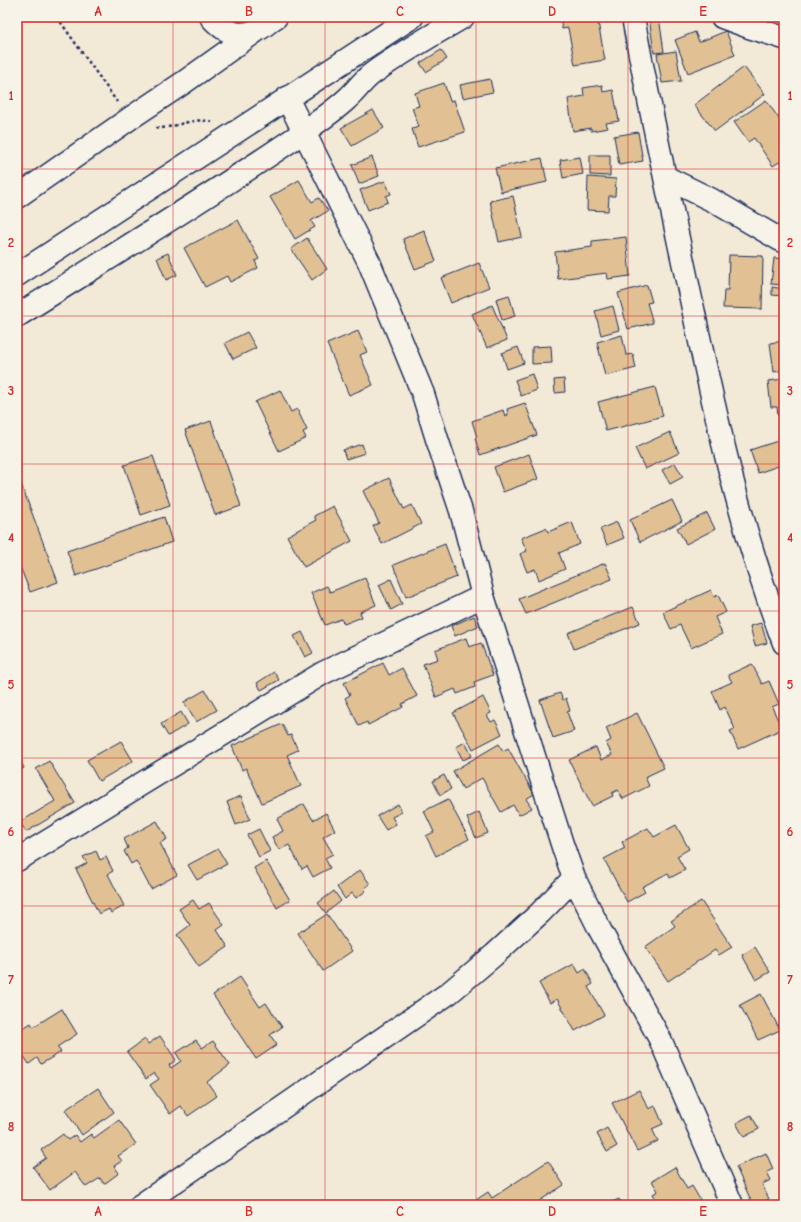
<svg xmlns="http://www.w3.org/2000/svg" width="801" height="1222" font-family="'Comic Neue',sans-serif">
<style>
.building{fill:#e1c194;stroke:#1b2f5e}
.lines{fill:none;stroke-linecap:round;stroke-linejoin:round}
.street-casing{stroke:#1b2f5e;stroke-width:25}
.secondary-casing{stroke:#1b2f5e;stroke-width:25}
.path{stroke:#1b2f5e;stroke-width:2.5;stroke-dasharray:3 3;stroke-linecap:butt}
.street{stroke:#f7f3e8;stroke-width:22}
.secondary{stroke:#f7f3e8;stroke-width:22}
.grid{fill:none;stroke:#d62828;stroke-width:1;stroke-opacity:0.55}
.neatline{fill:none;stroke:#d62828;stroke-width:1.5}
.grid-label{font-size:13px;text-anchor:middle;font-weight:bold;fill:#d62828}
</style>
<rect width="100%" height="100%" fill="#f3e9d7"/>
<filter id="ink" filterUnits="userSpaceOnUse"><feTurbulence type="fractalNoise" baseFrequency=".025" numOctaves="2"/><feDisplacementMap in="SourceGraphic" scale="8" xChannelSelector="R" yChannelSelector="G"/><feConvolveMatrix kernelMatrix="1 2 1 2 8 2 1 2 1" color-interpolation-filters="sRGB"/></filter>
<g filter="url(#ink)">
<!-- building -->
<path class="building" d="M560 17H601L602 21 598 22 605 60 575 65 568 28 562 29Z
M649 17H659L664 52 654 53Z
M726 31 735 55 688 73 675 40 695 32 699 42Z
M441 50 447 59 426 72 420 63Z
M676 51 681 81 662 83 657 54Z
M744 67 765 94 715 131 694 105Z
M490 79 493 92 463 98 460 85Z
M444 83 450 101 454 100 465 132 418 147 412 129 419 127 412 108 419 106 415 93Z
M602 85 603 92 613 90 619 121 606 123 608 128 591 131V128L573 131 568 99 584 96 583 88Z
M766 100 784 126V159L773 166 754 138 748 142 734 122Z
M373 110 384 128 352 146 341 128Z
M638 132 643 161 619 165 614 136Z
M590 155H610V176L590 175Z
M372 157 379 176 359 184 352 165Z
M580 157 583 174 563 178 560 160Z
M542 158 547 182 501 192 495 168Z
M588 177 616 179 615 196H609L608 211 587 210Z
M299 180 312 202 319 198 328 211 311 221 315 227 295 239 270 197Z
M385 181 391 194 386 196 388 202 368 210 360 190Z
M513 196 522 237 499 242 490 201Z
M238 220 259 259 255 261 258 268 230 282 227 276 205 287 184 248Z
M424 230 436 261 415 269 403 239Z
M626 237 630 276 608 279 607 273 558 279 555 252 592 247V241Z
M307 238 327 269 312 280 291 249Z
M168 253 177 275 166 280 157 258Z
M729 255 763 256 762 309 723 308 724 290H728Z
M774 258 784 259V285L771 284Z
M479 263 489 287 451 303 441 278Z
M647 285 652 302 647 303 653 323 628 329 618 293Z
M772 287 784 289V296L772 295Z
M509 295 515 316 502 320 496 299Z
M492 305 507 340 487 348 472 314Z
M613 306 619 330 601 335 595 311Z
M358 331 367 352 360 355 373 385 349 395 327 344Z
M247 332 256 348 233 359 225 343Z
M622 335 626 355 633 354 636 368 605 376 597 342Z
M784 341V370L774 372 770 343Z
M551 346 552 363 532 364V347Z
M518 347 524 363 507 369 502 353Z
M532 374 537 390 521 396 515 380Z
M564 379 565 392 555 393 554 380Z
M784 379V416H778L777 407H771L768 381Z
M655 387 663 416 606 431 598 402Z
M280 390 291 412 297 409 307 430 303 432 306 438 279 451 255 402Z
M525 403 537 435 480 455 475 438 477 437 472 421 503 410 505 416 508 415 507 409Z
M211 421 241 506 215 515 185 430Z
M670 432 679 453 645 469 635 448Z
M784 439V464L758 473 750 450Z
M362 444 365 453 346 459 343 450Z
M529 454 538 479 503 492 494 467Z
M153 456 170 505 141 515 124 465Z
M675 463 683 477 670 484 662 470Z
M17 476H18L58 582 30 592 17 559Z
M389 478 404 509 412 505 421 524 382 544 373 526 379 523 363 491Z
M672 500 682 521 640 542 630 520Z
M333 506 352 541 304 567 287 536 316 520 314 516Z
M707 513 715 529 686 544 677 528Z
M164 517 172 542 76 576 67 551Z
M572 522 580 544 559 553 565 569 539 580 535 569 527 572 520 554 527 551 521 538 546 528 548 532Z
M617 522 624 538 607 545 600 529Z
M445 544 457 577 406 597 393 565Z
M605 563 612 579 526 614 519 599Z
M365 578 376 605 360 612 362 617 344 624 341 619 325 625 311 593 327 586 330 592Z
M391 579 402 604 391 610 379 585Z
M711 590 714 597 718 595 726 612 715 617 722 634 691 648 680 625 671 629 663 612Z
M633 607 640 623 574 649 568 633Z
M474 616 478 626 455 636 451 626Z
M761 623 767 643 755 646 750 626Z
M302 632 313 653 305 657 294 636Z
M466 638 469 647 481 643 493 675 474 682 475 687 457 694 455 689 436 697 423 664 438 659 435 650Z
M383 663 389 675 402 668 417 696 402 704 403 707 368 725 367 722 359 726 345 698 350 695 344 683Z
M752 664 762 684 769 681 779 704 772 707 782 729 738 749 730 731 735 729 725 707 720 710 712 691 732 682 728 675Z
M274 672 279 680 261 690 257 683Z
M205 690 217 710 196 722 184 702Z
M560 693 563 700 566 698 570 711 567 712 574 731 553 738 540 700Z
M483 697 491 713 487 715 491 722 495 720 502 734 473 749 453 713Z
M181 712 188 724 168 736 161 724Z
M637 713 664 768 645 777 649 786 623 799 618 790 612 793 613 796 592 806 569 760 596 747 601 760 612 755 606 743 611 740 606 728Z
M282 724 288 736 291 735 298 750 287 755 301 786 262 803 246 768 242 770 232 746Z
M121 741 133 761 99 781 87 760Z
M465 742 472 756 463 760 456 747Z
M499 744 503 751 508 748 534 794 526 799 532 808 519 815 513 805 501 812 482 778 463 789 453 771Z
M17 754 24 768 17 772Z
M49 761 75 803 26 832 20 822 55 801 36 769Z
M444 775 451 789 440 795 433 781Z
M241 796 250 819 236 825 227 802Z
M448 799 469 839 436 856 426 836 434 832 424 811Z
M304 804 313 820 326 813 335 830 323 837 333 854 325 858 330 868 313 877 307 866 302 869 289 845 279 850 272 837 283 831 277 819Z
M398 804 402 812 392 817 396 824 386 830 377 816Z
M479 812 488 833 476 838 467 818Z
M157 821 167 839 160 843 177 875 151 889 136 861 131 864 124 851 128 848 124 839Z
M676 825 689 849 677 856 685 870 670 878 668 873 642 887 645 892 627 902 604 859 625 848 622 842 648 828 654 837Z
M259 829 270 851 259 857 247 835Z
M218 849 227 864 197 880 188 865Z
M96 851 100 860 106 857 113 871 108 874 124 906 111 913 109 909 99 914 76 869 87 863 83 857Z
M266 861 290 900 277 908 254 868Z
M360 870 370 884 364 889 366 891 356 898 352 893 345 899 337 887Z
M334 891 341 901 326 913 318 903Z
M193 900 199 909 209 903 224 925 217 930 228 947 199 967 177 935 190 925 179 909Z
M701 901 732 947 719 955 715 950 668 981 645 947 675 926 671 921Z
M327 914 352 951 323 971 298 933Z
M755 947 770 972 756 980 742 955Z
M574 964 579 973 585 969 593 984 588 987 604 1015 575 1031 557 999 550 1003 539 983Z
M240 977 260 1007 266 1003 282 1027 270 1035 277 1045 256 1059 213 995Z
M761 994 780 1030 758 1040 740 1005Z
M62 1009 77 1034 57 1047 61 1052 41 1064 37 1058 29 1064 17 1046V1032L31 1023 33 1027Z
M160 1036 176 1060 169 1065 171 1068 181 1061 176 1053 196 1040 202 1048 213 1041 230 1065 207 1082 217 1096 188 1116 181 1106 170 1114 150 1085 159 1079 154 1073 146 1079 127 1052 145 1039 148 1044Z
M98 1088 114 1112 82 1135 65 1110Z
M639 1090 649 1109 655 1106 663 1124 652 1129 658 1141 637 1151 612 1103Z
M751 1115 759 1129 744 1137 736 1123Z
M119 1120 136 1144 118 1156 122 1161 114 1166 119 1173 104 1184 100 1178 86 1187 75 1172 50 1190 33 1167 46 1158 41 1150 63 1134 68 1140 75 1135 80 1142 91 1134 94 1138Z
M607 1128 617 1146 607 1152 597 1134Z
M766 1153 773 1169 767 1172 771 1180 762 1184 769 1199 757 1205H753L736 1167Z
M548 1161 564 1185 533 1205H476L473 1202 488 1192 492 1198Z
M675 1167 687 1189 692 1186 702 1203 697 1205H659L653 1194 658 1191 652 1181Z
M619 1199 622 1205H605Z"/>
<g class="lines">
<defs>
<path id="street" d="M211 17C223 31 237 38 255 31 262 29 269 21 276 17
M633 17C650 112 671 205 691 299 715 415 741 532 784 643
M722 17 749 27 784 38
M287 98 369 262 423 394 437 439 461 511 483 596 563 847 574 878 600 930 660 1039 732 1205
M665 177 712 200 784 242
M17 197 132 117 183 83 256 31
M17 316C112 256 209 197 302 133 318 122 334 111 348 98 357 90 363 80 373 73 402 52 433 35 463 17
M17 860 323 673 483 596
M141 1205 449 993 494 955 540 913 574 878"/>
<path id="secondary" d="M17 275C149 189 280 102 412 17"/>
</defs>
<!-- street casing -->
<use href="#street" class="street-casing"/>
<!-- secondary casing -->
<use href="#secondary" class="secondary-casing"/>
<!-- path -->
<path class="path" d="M57 17 117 102
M156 128C175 129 192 116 212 122"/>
<!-- street -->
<use href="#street" class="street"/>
<!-- secondary -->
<use href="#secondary" class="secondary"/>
</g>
</g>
<!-- grid -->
<path class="grid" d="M173 17V1205M325 17V1205M476 17V1205M628 17V1205M17 169H784M17 316H784M17 464H784M17 611H784M17 758H784M17 906H784M17 1053H784"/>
<!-- margin -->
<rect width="801" height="1222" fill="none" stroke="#f7f3e8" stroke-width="44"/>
<rect x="22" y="22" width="757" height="1178" class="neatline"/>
<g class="grid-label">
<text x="98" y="16">A</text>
<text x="249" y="16">B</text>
<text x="400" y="16">C</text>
<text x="552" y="16">D</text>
<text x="703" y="16">E</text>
<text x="11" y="100">1</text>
<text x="790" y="100">1</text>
<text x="11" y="247">2</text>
<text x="790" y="247">2</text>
<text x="11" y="395">3</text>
<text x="790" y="395">3</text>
<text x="11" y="542">4</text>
<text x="790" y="542">4</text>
<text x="11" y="689">5</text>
<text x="790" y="689">5</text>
<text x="11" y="836">6</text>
<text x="790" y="836">6</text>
<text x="11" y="984">7</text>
<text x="790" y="984">7</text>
<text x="11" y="1131">8</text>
<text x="790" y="1131">8</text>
<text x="98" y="1216">A</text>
<text x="249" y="1216">B</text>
<text x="400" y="1216">C</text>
<text x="552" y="1216">D</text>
<text x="703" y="1216">E</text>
</g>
</svg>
